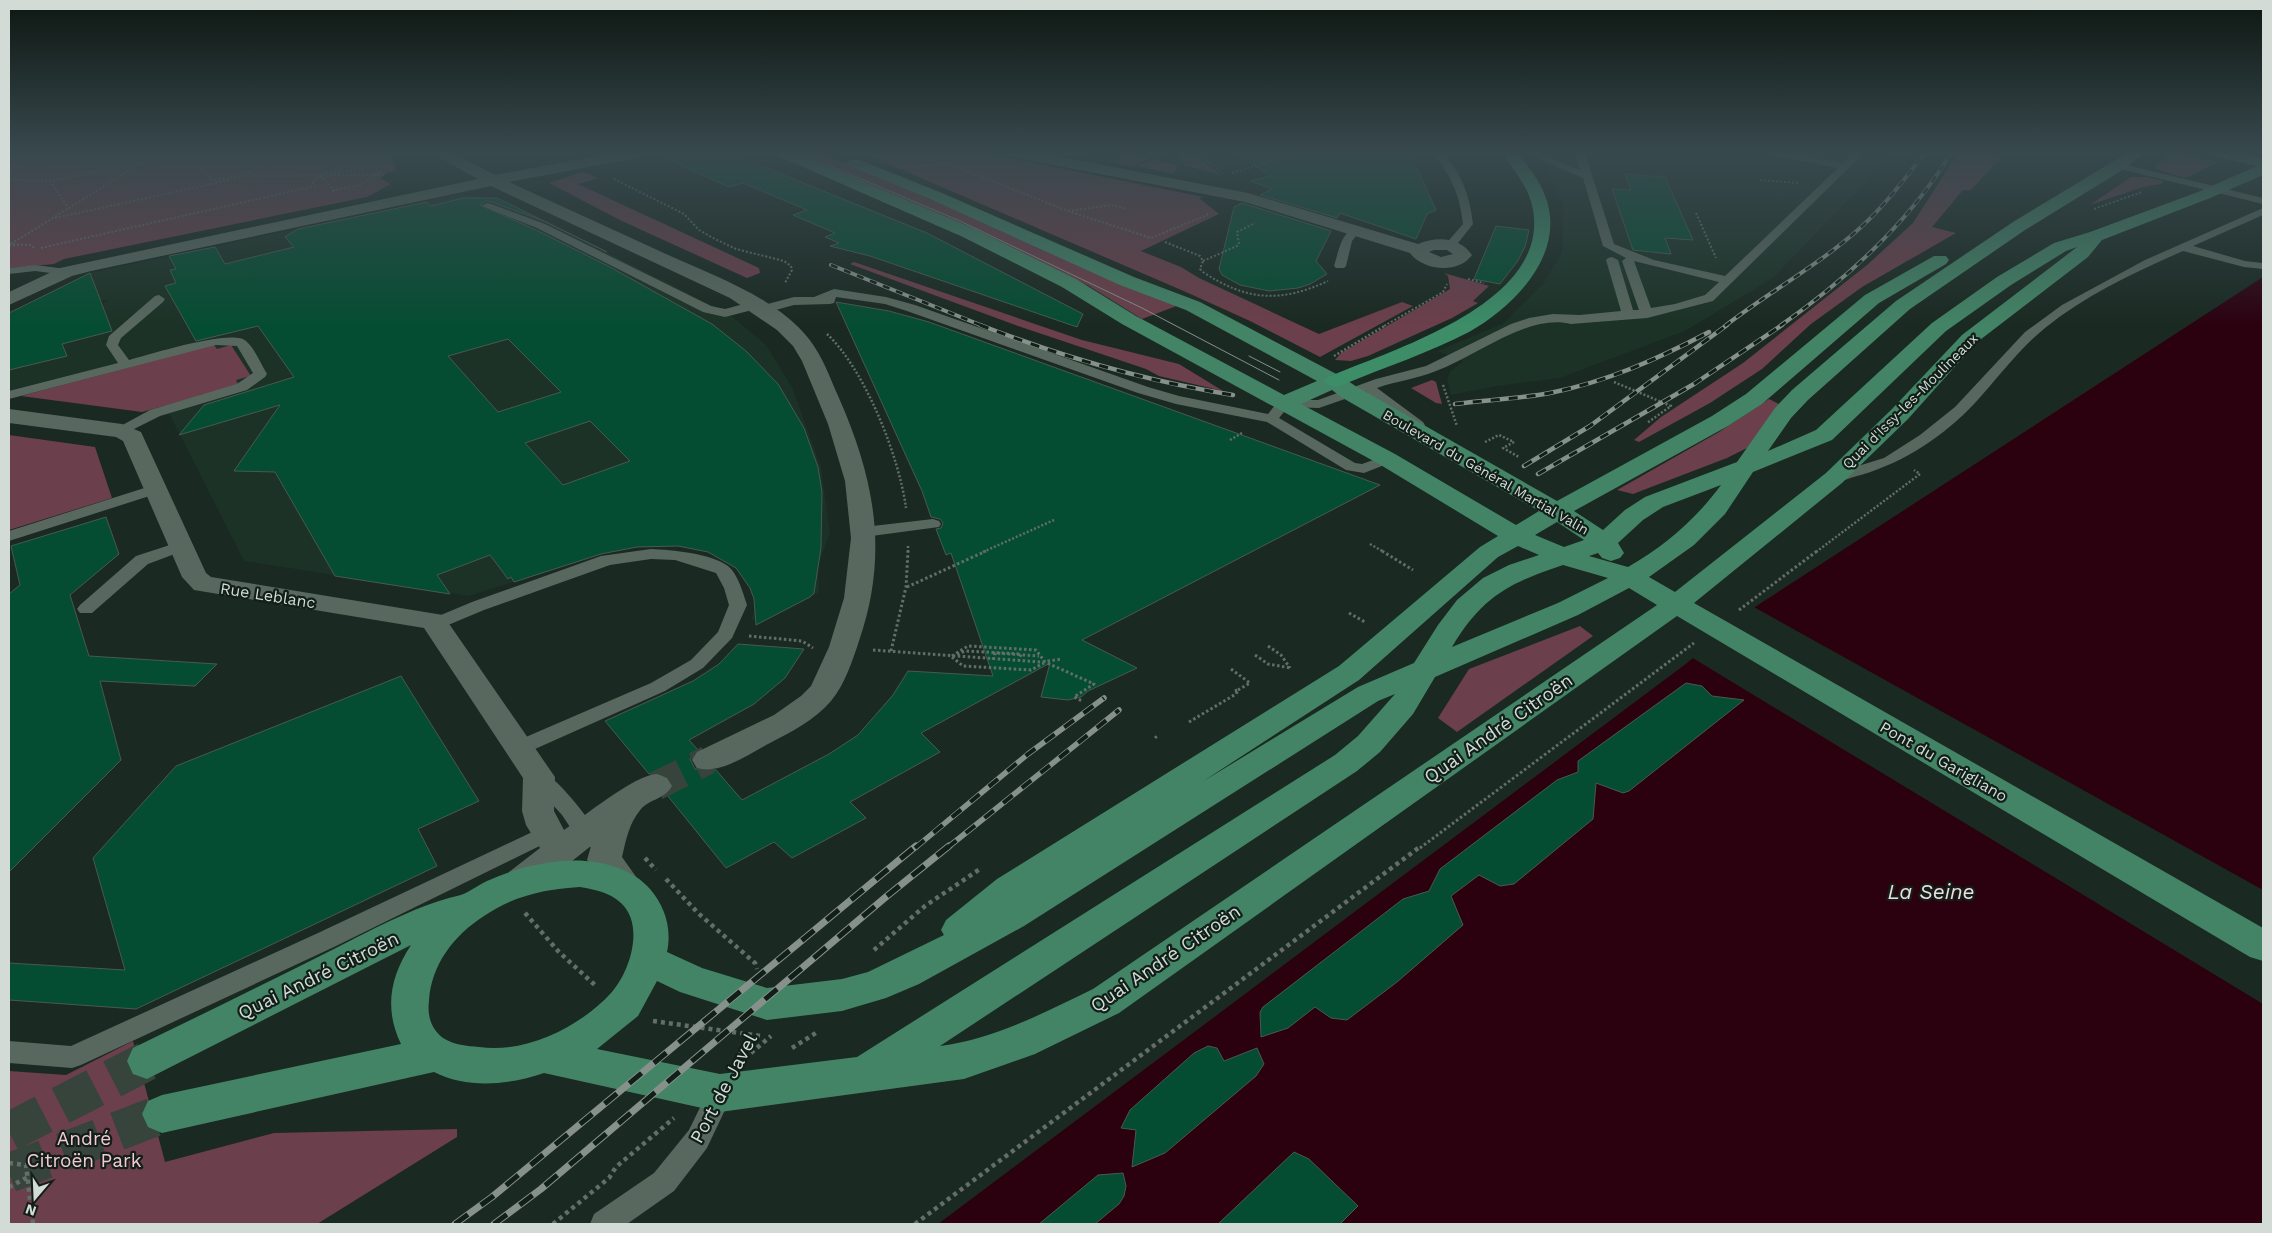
<svg xmlns="http://www.w3.org/2000/svg" width="2272" height="1233" font-family="'Work Sans',sans-serif">
<style>
.built{fill:#1c3226}
.green{fill:#6b3f4b}
.water{fill:#2b000f}
.pier{fill:#1a2921}
.building{fill:#054d32;stroke:#495950;fill-rule:evenodd}
.lines{fill:none;stroke-linecap:round;stroke-linejoin:round}
.minor-tunnel{stroke:#36443c;stroke-width:29;stroke-dasharray:29 15;stroke-linecap:butt}
.primary-tunnel{stroke:#36443c;stroke-width:39;stroke-dasharray:39 19;stroke-linecap:butt}
.path-far3{stroke:#626f68;stroke-width:2;stroke-dasharray:2 2;stroke-linecap:butt}
.path-far2{stroke:#626f68;stroke-width:2.5;stroke-dasharray:2 2;stroke-linecap:butt}
.path-far1{stroke:#626f68;stroke-width:3;stroke-dasharray:2.5 2.5;stroke-linecap:butt}
.path{stroke:#626f68;stroke-width:4.5;stroke-dasharray:4 4;stroke-linecap:butt}
.service{fill:#58685f;fill-rule:evenodd}
.minor{fill:#58685f;fill-rule:evenodd}
.primary{fill:#438466;fill-rule:evenodd}
.trunk{fill:#3c8d68;fill-rule:evenodd}
.tram{stroke:#85918a;stroke-width:1}
.rail-far3-casing{stroke:#85918a;stroke-width:4}
.rail-far2-casing{stroke:#85918a;stroke-width:4.5}
.rail-far1-casing{stroke:#85918a;stroke-width:5.5}
.rail-casing{stroke:#85918a;stroke-width:7}
.rail-far3{stroke:#111f18;stroke-width:2.5;stroke-dasharray:7;stroke-linecap:butt}
.rail-far2{stroke:#111f18;stroke-width:3;stroke-dasharray:9;stroke-linecap:butt}
.rail-far1{stroke:#111f18;stroke-width:4;stroke-dasharray:12;stroke-linecap:butt}
.rail{stroke:#111f18;stroke-width:5;stroke-dasharray:16;stroke-linecap:butt}
.labels{text-anchor:middle;stroke-width:4.5;stroke-linejoin:round;paint-order:stroke}
.far-street-label{font-size:14px;fill:#d2dbd5;stroke:#111f18}
.street-label{font-size:16px;fill:#d2dbd5;stroke:#111f18}
.near-street-label{font-size:19px;fill:#d2dbd5;stroke:#111f18}
.near-park-label{font-size:19px;fill:#f5c9d3;stroke:#111f18}
.near-water-label{font-size:21px;font-style:italic;fill:#f3dce1;stroke:#111f18}
</style>
<rect width="100%" height="100%" fill="#1a2921"/>
<!-- built -->
<path class="built" d="M1054 153H1295L1204 180Z
M1530 153H1893L1773 278 1685 331 1560 378 1497 386 1451 395 1447 379 1450 372 1463 361 1437 351 1504 323 1543 284 1562 252 1564 207 1546 165Z
M456 195 481 196 500 205 510 203 729 314 766 345 792 387 821 467 830 533 818 565 819 593 784 610V607L751 621 755 608 754 599 750 588 736 568 708 552 678 546 637 547 609 552 469 596 244 561 170 415 9 394V370L66 356 55 328 109 300 100 301 90 273Z"/>
<!-- green -->
<path class="green" d="M30 153H390L396 171 388 172 380 178 391 184 367 197 64 259 54 264 9 268V157Z
M795 153H822L1179 305 1142 319 1089 286 1016 250Z
M863 153H983L1204 197 1199 198 1219 214 1141 251 1181 267 1199 278 1319 334 1402 302 1413 306 1320 357 1250 321 1186 292Z
M1125 153 1149 158 1132 166 1115 162Z
M1958 153H1982L2000 158 1971 190H1963L1932 227 1956 233 1862 287 1811 324 1762 369 1710 403 1639 442 1634 440 1661 417 1743 363 1867 265 1913 223Z
M2175 154 2218 162 2186 178 2162 171 2155 167 2169 155Z
M1186 155 1201 160 1220 174 1183 165Z
M1154 159 1177 166 1174 174 1137 166Z
M583 172 598 178 578 184 759 268 760 273 747 278 622 221 549 183Z
M2131 177H2147L2163 181 2161 184 2143 187 2090 205Z
M854 262 1082 340 1179 364 1223 391 1159 376 1146 369 1021 327 850 264Z
M1444 273 1489 286 1473 301 1478 303 1452 318 1368 356 1351 361 1335 360 1341 353 1450 289 1448 276Z
M214 345 217 349 231 345 251 376 236 380 239 385 142 412 21 396Z
M1432 380 1436 382 1442 404 1436 403 1411 388Z
M1769 399 1781 405 1747 448 1727 458 1633 494 1617 490 1719 432Z
M9 435 95 447 112 498 9 530Z
M1580 626 1593 636 1457 732 1438 718 1469 669Z
M133 1041 165 1162 274 1133 457 1129V1137L317 1224H9V1071L66 1075Z"/>
<!-- water -->
<path class="water" d="M2263 277V1224H938L1687 663 1755 607Z"/>
<!-- pier -->
<path class="pier" d="M1752 606 2263 890V1004L1691 657Z"/>
<!-- building -->
<path class="building" d="M653 153H724L754 163 927 233 1083 314 1077 327 870 256 830 246 839 243 825 237 835 233 793 215 807 210 743 183 729 187Z
M1236 153H1410L1436 210 1427 214 1416 239 1340 213 1337 218 1260 195 1272 189 1250 181 1270 176Z
M1625 174 1665 177 1693 240 1665 238 1671 254 1633 250 1612 189 1631 190Z
M463 198H497L607 252 546 222 492 202 486 201 480 205 536 230 610 267 712 324 746 351 778 384 804 428 818 467 822 492 821 548 814 593 810 597 756 625 754 599 750 588 736 568 708 552 678 546 637 547 601 554 514 582 511 577 508 579 490 555 437 575 450 594 335 576 275 472 234 471 280 405 179 435 204 405 294 377 258 326 196 341 165 286 176 283 170 270 176 269 169 256 215 247 225 264 294 247 285 237 298 229 427 202 431 206ZM508 339 561 392 498 412 448 356ZM590 421 630 461 563 485 525 443Z
M1242 203 1331 231 1316 261 1327 274 1310 284 1298 288 1269 291 1240 285 1222 275 1219 269 1234 207Z
M1496 226 1529 230 1525 247 1517 262 1500 284 1474 279Z
M90 273 112 331 62 344 67 356 9 370V313Z
M836 302 889 311 929 322 1380 485 1082 640 1137 668 1088 691 1081 697 1068 700 1041 697 1050 663 921 733 940 752 850 802 866 818 792 858 774 842 726 868 667 795 674 787 669 777 657 772 649 774 605 721 693 681 719 664 738 644 804 649 785 678 754 704 689 740 698 750 690 759 695 769 716 770 742 800 829 754 858 735 893 695 908 671 993 676 951 553 946 555 936 529 941 528 943 523 940 519 931 517 922 491Z
M106 517 119 554 70 595 89 656 217 664 195 686 100 681 121 760 9 872V594L20 585 11 546Z
M401 676 479 801 418 829 437 866 136 1009 9 1000V963L125 970 93 858 176 766Z
M1686 683 1702 686 1712 696 1744 700 1629 791 1623 793 1596 783 1593 819 1514 884 1500 886 1479 875 1451 896 1463 925 1397 982 1347 1020 1331 1018 1315 1007 1288 1028 1261 1037 1260 1012 1263 1007 1403 899 1429 891 1440 869 1557 780 1578 772V761Z
M1208 1046 1217 1048 1224 1061 1257 1048 1264 1064 1256 1076 1165 1153 1132 1167 1136 1130 1121 1128 1130 1110 1194 1053Z
M1294 1152 1309 1159 1358 1206 1340 1224H1218Z
M1123 1173 1126 1186 1124 1196 1119 1204 1095 1224H1039L1098 1175Z"/>
<g class="lines">
<!-- minor-tunnel -->
<path class="minor-tunnel" d="M656 786 708 760"/>
<!-- primary-tunnel -->
<path class="primary-tunnel" d="M9 1132 147 1061
M9 1173 162 1114"/>
<!-- path-far3 -->
<path class="path-far3" d="M1184 153 1204 159
M1197 153 1220 171
M1302 153 1309 157
M920 154 916 157 946 163
M1153 158 1164 153
M9 159 40 153
M1181 164 1184 153
M921 166 947 163 1068 211 1151 238 1207 215V211
M9 167 78 153
M1232 173 1301 153
M246 176 273 153
M614 179 684 214 699 230 715 239 736 249 784 261 791 266 792 270 785 283
M9 180 50 181 187 153 212 180 247 176 384 175
M1760 180 1798 183
M50 181 69 209
M313 182 328 172
M332 191 360 185 380 172 358 153
M335 191 324 179 330 175 372 166
M2094 209 2142 192
M1068 211 1112 205 1126 209
M1696 213 1716 258
M55 218 230 180
M1165 242 1200 256 1203 261 1200 269 1203 272C1247 301 1280 303 1328 281
M9 244 31 245 35 249
M11 244 157 153
M9 246 25 245
M41 248 315 186 312 181 324 173 342 169 326 153
M1203 261 1237 246 1239 244 1237 232 1255 223
M1468 279 1484 283
M1384 326 1443 292 1447 284"/>
<!-- path-far2 -->
<path class="path-far2" d="M827 334C865 370 899 456 906 508
M1334 356 1386 325
M1614 382 1671 406 1647 423
M1443 385 1457 426
M1230 440 1242 433
M1485 442 1499 435 1514 442
M1514 442 1503 448 1519 457
M1370 544 1384 552
M908 552V546
M983 552 1054 520
M1816 552 1920 474 1914 470"/>
<!-- path-far1 -->
<path class="path-far1" d="M1382 551 1413 570
M907 587 986 551
M1739 610 1817 551
M1349 613 1365 622
M749 636 802 641 813 648
M1268 646 1281 655 1290 668
M873 650 1041 662 1062 659
M891 651 906 587 908 551
M957 654 966 651 1021 654 1019 660
M1255 655 1268 664 1291 668
M952 656 968 646 1036 650 1045 662 1094 684 1074 697 1082 701
M952 657 963 666 1031 670 1044 663
M993 660 995 653 1039 656
M1231 669 1250 683 1238 690
M1189 722 1236 694 1238 690 1233 691
M1155 738 1158 735
M1420 848 1694 643"/>
<!-- path -->
<path class="path" d="M645 858 656 870
M666 879 698 913 755 963 757 969
M525 913 559 952 597 987
M874 950 925 906 980 869
M653 1021 761 1036
M792 1048 819 1031
M751 1053 771 1036
M740 1055 750 1037
M9 1163 26 1165 33 1224
M9 1187 28 1177
M553 1224 609 1178 616 1167 674 1118
M915 1224 1421 846"/>
<!-- service -->
<path class="service" d="M1433 153H1443C1462 173 1470 197 1473 224L1454 248 1450 249 1444 246 1463 224C1460 195 1451 176 1433 153Z
M1525 153H1538L1580 170 1575 153H1585L1614 244 1654 260 1725 276 1838 168 1775 156 1770 153H1790L1843 163 1854 153H1864L1713 301 1647 318 1571 324C1528 313 1477 356 1436 371 1417 379 1396 381 1377 388L1423 422 1425 425 1423 428H1413L1365 392 1319 408 1288 407 1279 418 1355 463 1362 464 1387 455 1394 459 1392 462 1364 473 1346 470 1267 422 1176 404 1138 393 907 311 885 304 836 297 834 303 830 304 794 305 761 314 757 313 756 309 725 317 703 312 537 228 482 206 487 203 491 204 545 224 711 306 725 309 755 301 759 302 760 306 794 297H814L834 289 886 297 915 305 1148 387 1179 396 1268 414 1279 400H1318L1376 379 1426 366 1511 324 1529 318 1553 314 1580 315 1621 311 1606 260 1608 258 1612 257 1618 260 1633 310H1639L1622 261 1626 258 1603 246 1583 178ZM1634 261 1719 282 1705 295 1675 304 1651 308Z
M2119 163 2263 198V204L2116 168V164Z
M2263 208V215L2193 246 2245 261 2263 263V269L2244 267 2183 251C2135 272 2086 295 2045 328 2018 350 1998 378 1975 403 1944 436 1905 462 1861 475 1851 477 1839 484 1829 481L1826 478 1829 475 1884 458 1920 435 1955 407 2025 332 2062 305 2145 260Z
M1355 228 1360 231 1352 241 1346 266 1344 268H1336L1334 266C1338 254 1341 232 1355 228Z
M35 265 66 269 72 272 66 275 35 271 9 274V268Z
M159 295 165 299 163 302 121 338 118 345 129 360C148 355 233 328 246 341 255 349 261 364 267 374L265 377 247 390 160 416 122 435 117 434 115 431 117 428 150 410 237 384 253 373 237 346 216 345 9 399V391L118 363 106 345 109 336 155 296Z
M157 484 162 486 165 489 162 492 9 541V531Z
M933 519 939 521 941 524 939 527 864 537 856 532 864 527Z
M182 541 188 543 190 546 188 549 148 564 92 613H80L77 609 80 605 136 556Z
M651 549C672 550 710 553 728 566 738 574 743 593 747 605L732 638 703 668 665 691 526 753 519 755 512 753 509 748 512 743 651 683 691 660 718 632 729 605 724 588 716 573 675 560 651 559 610 565 484 610 441 628H429L426 624 429 620 472 602 601 556Z
M539 770C556 775 592 822 601 839L598 845 590 847 582 845 562 815 532 782 529 777 532 772Z
M547 825 554 827 558 833 554 839 334 947 81 1065 72 1068 9 1063V1041L71 1046 318 933Z
M720 1081 729 1085 733 1093 707 1148 674 1191 627 1224H590L594 1214 654 1173 689 1130 711 1085Z"/>
<!-- minor -->
<path class="minor" d="M435 153H453L495 175 613 153H643L636 158 509 182C561 206 614 230 666 254 714 276 774 296 809 339 823 357 830 378 839 398 875 480 889 554 859 641 852 662 845 684 831 701 815 720 791 732 770 743 749 754 720 775 697 768L692 760 697 752 774 715 801 696 811 686 829 647 844 598 851 538 845 481 828 424 802 361 793 346 777 330 730 298 491 186 91 271 72 276 9 305V292L60 268 478 179 437 156Z
M1009 153H1040L1248 193 1418 244C1437 236 1460 237 1472 255 1459 274 1423 271 1410 253L1245 202 1017 158ZM1434 250H1447L1453 254 1441 257 1429 252Z
M9 409 122 424 141 432 206 573 211 577 443 615 555 777 554 811 564 830C583 817 635 775 656 774 659 774 664 777 667 778L672 786C665 799 650 799 641 809 629 823 626 840 622 857L644 888 639 898 627 902 615 898 587 860 591 846 533 892 521 896 509 892 504 882 509 872 540 848 526 825 522 811 523 778 424 628 194 590 182 577 123 441 116 437 9 423Z"/>
<!-- primary -->
<path class="primary" d="M776 153H796L975 229 1076 279 1136 316 1284 395 1317 381 1186 310 1120 285 930 199 850 166 847 163 850 160H860L942 193 1134 277 1200 302 1342 377 1357 387 1557 501 1712 416 1746 394 1865 295 1934 256H1946L1949 260 1946 264 1879 303 1762 404 1728 426 1574 511 1603 530 1625 510 1645 497 1737 462 1775 408 1792 390 1896 301 2013 222 2127 153H2144L2124 169 2025 230 1910 309 1808 400 1791 418 1768 451 1816 430 1932 323 1997 277 2054 243 2090 232 2198 192 2257 166 2214 156 2212 153H2239L2263 158V175L2210 198 2102 240 2088 257 1976 343 1908 419 1842 483 1694 603 2263 928V961L2250 957 1677 616 1119 1013 1035 1054 964 1079 720 1112 544 1073C510 1085 467 1089 434 1072L162 1133 148 1127 142 1114 148 1101 162 1095 401 1044C384 1009 390 977 411 945L147 1079 133 1074 127 1061 133 1048C197 1017 262 985 326 953 366 933 414 906 457 896 467 894 478 885 487 881 511 870 537 863 563 861 592 858 631 866 650 889 665 906 672 929 667 952L702 968 767 988 842 979 868 972 944 935 941 930 946 920 997 879 1339 666 1480 547 1498 536 1379 464 1122 324 1062 287 963 237 778 156ZM2077 247 1962 335 1892 409 1826 473 1675 592 1649 577 1694 545 1725 514 1753 472 1832 440 1946 331 2011 285 2066 251ZM1332 390 1341 397 1539 511 1516 525 1395 454 1301 404ZM1721 485C1696 519 1665 546 1628 567L1589 556 1598 553 1602 558 1611 561 1620 558 1624 553 1618 543 1643 520 1663 507ZM1557 522 1584 540 1564 547 1535 535ZM1518 546 1539 555 1509 565 1483 578 1457 600 1438 625 1414 663 1358 687 1202 782 1359 680 1498 557ZM1563 565 1608 578 1558 603 1452 647C1482 597 1509 583 1563 565ZM1629 588 1657 605 1093 989C1043 1013 995 1039 940 1046L1357 771 1380 752 1413 714 1435 677 1578 615ZM1395 694 1358 736 1335 755 857 1057 720 1074 597 1049 638 1016 657 981 680 992 767 1020 842 1011 886 998 919 984 1024 926 1378 701ZM580 887C596 890 609 892 621 903 645 925 630 972 611 993 580 1027 525 1054 479 1047 467 1046 454 1045 443 1038 431 1029 427 1015 429 1001 431 965 454 935 484 916 513 896 545 889 580 887Z"/>
<!-- trunk -->
<path class="trunk" d="M1502 153H1517C1532 170 1548 192 1550 216 1555 265 1509 310 1469 332 1431 352 1383 368 1342 385L1335 387 1328 385 1324 381 1328 377C1393 349 1555 302 1532 205 1527 184 1513 170 1502 153Z"/>
<!-- tram -->
<path class="tram" d="M800 153 960 221 1142 308 1279 380
M1249 356 1280 372"/>
<defs>
<path id="rail-far3" d="M831 265 983 326
M1725 326C1769 292 1819 265 1860 228 1885 206 1904 179 1925 153
M1780 326C1847 279 1909 223 1951 153"/>
<path id="rail-far2" d="M980 325C1062 357 1145 381 1233 395
M1455 404C1486 400 1518 399 1550 393 1606 382 1658 359 1709 332
M1524 466 1590 426 1727 325
M1538 474 1694 384 1782 325"/>
<path id="rail-far1" d="M915 848 1028 754 1104 698
M947 848 1119 710"/>
<path id="rail" d="M455 1224 492 1197 916 846
M494 1224 541 1189 887 896 949 846"/>
</defs>
<!-- rail-far3 casing -->
<use href="#rail-far3" class="rail-far3-casing"/>
<!-- rail-far2 casing -->
<use href="#rail-far2" class="rail-far2-casing"/>
<!-- rail-far1 casing -->
<use href="#rail-far1" class="rail-far1-casing"/>
<!-- rail casing -->
<use href="#rail" class="rail-casing"/>
<!-- rail-far3 -->
<use href="#rail-far3" class="rail-far3"/>
<!-- rail-far2 -->
<use href="#rail-far2" class="rail-far2"/>
<!-- rail-far1 -->
<use href="#rail-far1" class="rail-far1"/>
<!-- rail -->
<use href="#rail" class="rail"/>
</g>
<!-- sky -->
<linearGradient id="sky" x2="0" y2="1"><stop stop-color="#0e1712"/><stop offset="0.47" stop-color="#38494e"/><stop offset="1" stop-color="#38494e" stop-opacity="0"/></linearGradient>
<rect width="2272" height="326" fill="url(#sky)"/>
<g class="labels">
<!-- far-street labels -->
<g class="far-street-label">
<text transform="translate(1910 401) rotate(-45)" y="5">Quai d'Issy-les-Moulineaux</text>
<text transform="translate(1486 472) rotate(30)" y="5">Boulevard du Général Martial Valin</text>
</g>
<!-- street labels -->
<g class="street-label">
<text transform="translate(268 595) rotate(9)" y="6">Rue Leblanc</text>
<text transform="translate(1944 761) rotate(30)" y="6">Pont du Garigliano</text>
</g>
<!-- near-street labels -->
<g class="near-street-label">
<text transform="translate(1498 728) rotate(-35)" y="7">Quai André Citroën</text>
<text transform="translate(1165 958) rotate(-34)" y="7">Quai André Citroën</text>
<text transform="translate(318 975) rotate(-26)" y="7">Quai André Citroën</text>
<text transform="translate(723 1088) rotate(-62)" y="7">Port de Javel</text>
</g>
<!-- near-park labels -->
<g class="near-park-label">
<text x="84" y="1145">André<tspan x="84" dy="22">Citroën Park</tspan></text>
</g>
<!-- near-water labels -->
<g class="near-water-label">
<text x="1931" y="899">La Seine</text>
</g>
</g>
<!-- border -->
<rect width="2272" height="1233" fill="none" stroke="#d2dbd5" stroke-width="20"/>
<!-- north arrow -->
<g transform="translate(35 1198) rotate(199)" stroke="#111f18" stroke-width="4" paint-order="stroke">
<path d="M0-4L9 19L0 12L-9 19Z" fill="#d2dbd5"/>
<text y="-8" font-size="14" font-weight="bold" text-anchor="middle" fill="#d2dbd5">N</text>
</g>
</svg>
